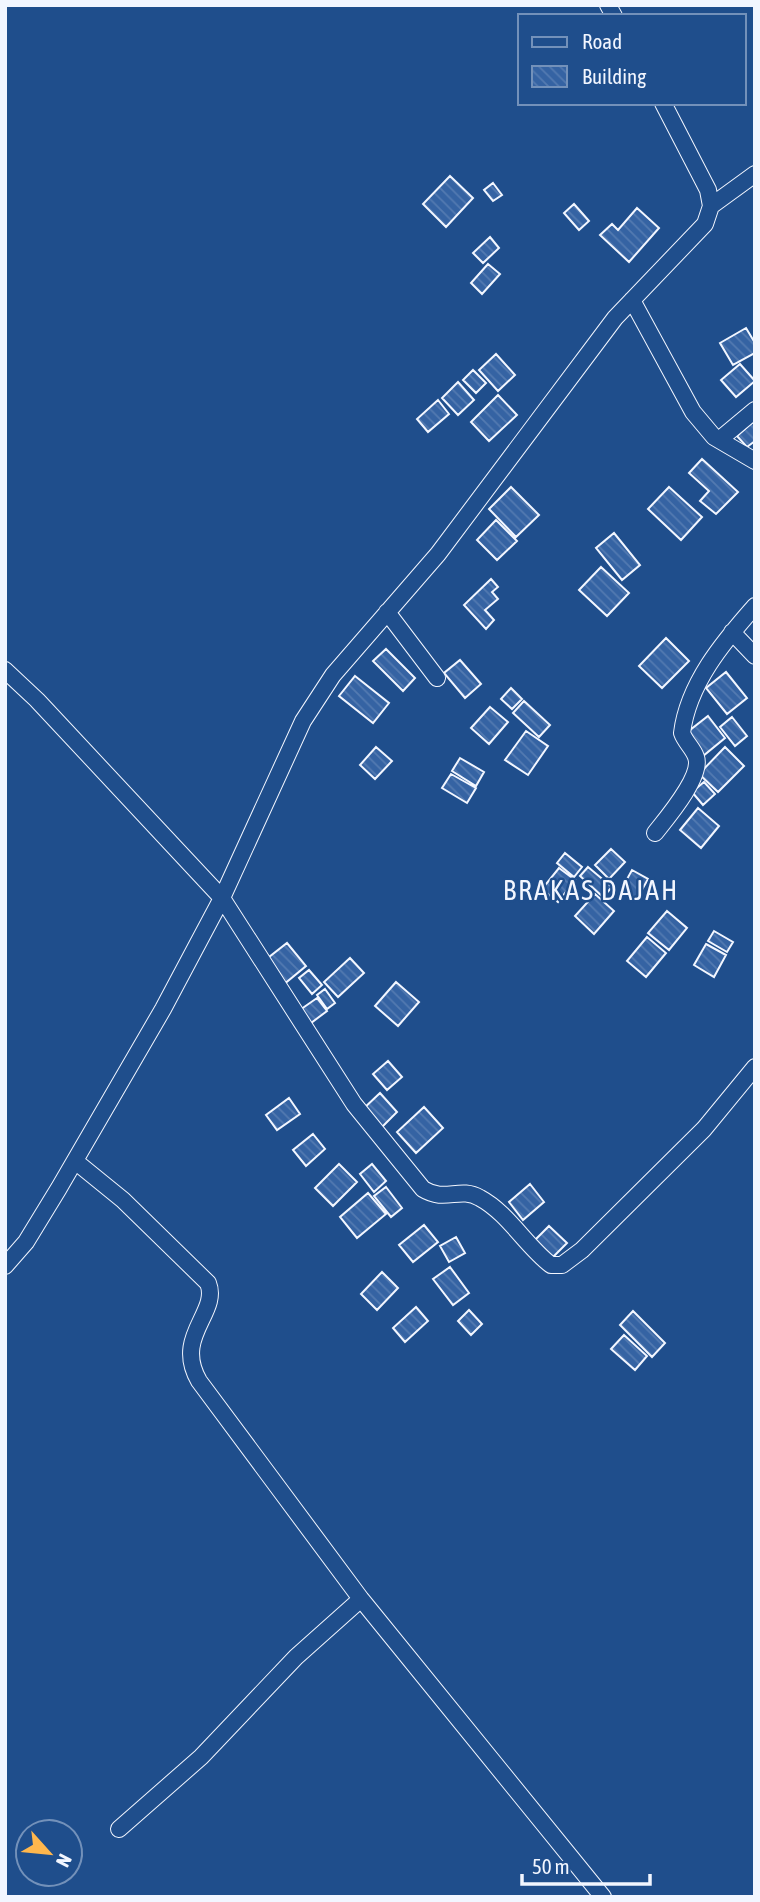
<svg xmlns="http://www.w3.org/2000/svg" width="760" height="1902" font-family="'Asap Condensed',sans-serif">
<style>
.building{fill:url(#building-back-hatch);stroke:#f2f6ff;stroke-width:2}
.lines{fill:none;stroke-linecap:round;stroke-linejoin:round}
.minor-casing{stroke:#f2f6ff;stroke-width:18}
.minor{stroke:#1f4e8c;stroke-width:16}
.labels{text-anchor:middle;stroke-width:5;stroke-linejoin:round;paint-order:stroke}
.quarter-label{font-size:28px;letter-spacing:2px;fill:#f2f6ff;stroke:#1f4e8c}
</style>
<defs>
<pattern id="building-back-hatch" width="6" height="6" patternUnits="userSpaceOnUse" patternTransform="scale(1.75)"><rect width="6" height="6" fill="#3563a3"/><path d="M-1 5l2 2M0 0l6 6M5-1l2 2" fill="none" stroke="#537ab1"/></pattern>
</defs>
<rect width="100%" height="100%" fill="#1f4e8c"/>
<!-- building -->
<path class="building" d="M450 176 473 198 446 227 423 204Z
M493 183 502 195 493 201 484 190Z
M574 204 589 221 579 230 564 213Z
M637 208 659 228 629 262 600 235 612 224 618 230Z
M490 237 499 248 483 263 473 253Z
M488 264 500 274 482 294 471 283Z
M746 328 755 343V353L733 365 720 343Z
M496 354 515 375 498 391 479 370Z
M740 364 755 381 736 397 721 380Z
M473 370 486 383 476 393 463 380Z
M458 382 474 400 458 415 442 398Z
M498 395 517 415 489 441 471 422Z
M438 400 449 414 428 432 417 419Z
M755 420V441L747 447 737 436Z
M702 459 738 492 716 514 700 501 709 491 689 473Z
M511 487 539 515 516 537 489 509Z
M669 487 702 517 681 540 648 509Z
M496 520 517 541 497 560 477 540Z
M614 533 640 565 622 580 596 548Z
M601 567 629 593 607 616 579 590Z
M491 579 498 587 492 592 498 599 485 610 494 620 486 629 464 605Z
M666 638 689 661 662 688 639 666Z
M386 649 415 678 403 691 373 661Z
M460 660 481 684 465 698 444 673Z
M726 672 747 698 727 714 706 688Z
M355 676 389 703 373 723 339 696Z
M511 688 522 699 512 709 501 699Z
M524 701 550 725 539 737 513 713Z
M490 707 508 722 489 744 471 728Z
M708 716 725 738 703 756 685 734Z
M732 717 747 736 735 746 720 727Z
M526 731 548 746 528 775 505 760Z
M376 747 392 761 375 779 360 765Z
M725 747 744 766 718 792 699 774Z
M460 758 484 772 476 786 452 771Z
M451 774 476 788 467 803 442 788Z
M704 782 715 794 703 805 692 792Z
M698 808 719 826 701 848 680 830Z
M611 849 625 862 609 879 595 865Z
M565 853 582 867 574 877 557 863Z
M588 867 612 887 603 897 580 876Z
M559 868 575 880 558 902 542 889Z
M632 870 648 879 637 899 621 890Z
M595 894 614 911 594 934 575 916Z
M667 911 687 928 669 950 648 933Z
M714 931 733 942 727 952 708 941Z
M647 937 666 953 646 977 627 961Z
M287 943 306 966 283 985 264 961Z
M706 944 726 955 714 977 694 965Z
M350 958 364 973 338 997 324 982Z
M309 970 322 985 312 994 299 978Z
M396 982 419 1002 398 1026 375 1006Z
M325 989 335 1003 327 1009 317 995Z
M317 998 327 1011 307 1026 297 1012Z
M388 1061 402 1077 387 1090 373 1074Z
M380 1093 397 1112 380 1129 362 1110Z
M289 1098 300 1114 277 1130 266 1115Z
M424 1107 443 1128 416 1153 397 1132Z
M313 1134 325 1149 306 1166 293 1150Z
M339 1164 357 1182 333 1206 315 1188Z
M372 1164 386 1181 374 1192 360 1174Z
M530 1184 544 1202 523 1220 509 1202Z
M386 1187 402 1208 391 1217 374 1196Z
M368 1193 386 1214 357 1238 340 1217Z
M424 1225 438 1242 413 1262 399 1245Z
M549 1226 567 1243 549 1261 531 1244Z
M456 1237 465 1253 449 1262 440 1246Z
M450 1267 469 1293 453 1305 433 1279Z
M382 1272 398 1288 377 1310 361 1294Z
M416 1307 428 1321 405 1342 393 1328Z
M469 1310 482 1324 471 1335 458 1321Z
M633 1311 665 1343 652 1357 620 1325Z
M624 1335 647 1356 635 1370 611 1349Z"/>
<g class="lines">
<defs>
<path id="minor" d="M608 5 614 16
M711 206 755 174
M632 300 693 412 714 437 755 461
M719 440 755 410
M387 612 437 678
M732 632 755 656
M5 670 37 700 222 898 354 1104 423 1189C446 1203 459 1186 480 1198 508 1213 526 1246 551 1265H562L582 1250 704 1129 755 1067
M655 833C666 819 703 776 696 757 693 748 685 742 682 733 688 684 723 642 755 606
M75 1161 123 1200 208 1283C220 1313 173 1336 199 1381L361 1599 603 1897
M5 1266 26 1242 59 1188 163 1009 222 898 303 721 333 675 438 554 615 318 705 224 711 206 708 190 663 103
M119 1829 201 1757 296 1657 361 1599"/>
</defs>
<!-- minor casing -->
<use href="#minor" class="minor-casing"/>
<!-- minor -->
<use href="#minor" class="minor"/>
</g>
<g class="labels">
<!-- quarter labels -->
<g class="quarter-label">
<text x="591" y="900">BRAKAS DAJAH</text>
</g>
</g>
<!-- border -->
<rect width="760" height="1902" fill="none" stroke="#f2f6ff" stroke-width="14"/>
<!-- legend -->
<rect x="518" y="14" width="228" height="91" fill="#1f4e8c" stroke="#7391ba" stroke-width="2"/>
<rect x="532" y="37" width="35" height="10" fill="#1f4e8c" stroke="#7391ba" stroke-width="2"/>
<text x="582" y="49" font-size="21" fill="#f2f6ff">Road</text>
<rect x="532" y="66" width="35" height="21" fill="url(#building-back-hatch)" stroke="#7391ba" stroke-width="2"/>
<text x="582" y="84" font-size="21" fill="#f2f6ff">Building</text>
<!-- north arrow -->
<g transform="translate(49 1853) rotate(117)"><circle r="33" fill="#1f4e8c" stroke="#7391ba" stroke-width="2"/>
<path d="M0-5L12 26L0 18L-12 26Z" fill="#ffb74d"/>
<text y="-10" font-size="19" font-weight="bold" text-anchor="middle" fill="#f2f6ff">N</text>
</g>
<!-- scale -->
<path d="M522 1874v10h128v-10" fill="none" stroke="#f2f6ff" stroke-width="3.5"/>
<text x="532" y="1874" font-size="21" fill="#f2f6ff" stroke="#1f4e8c" stroke-width="5" paint-order="stroke">50 m</text>
</svg>
